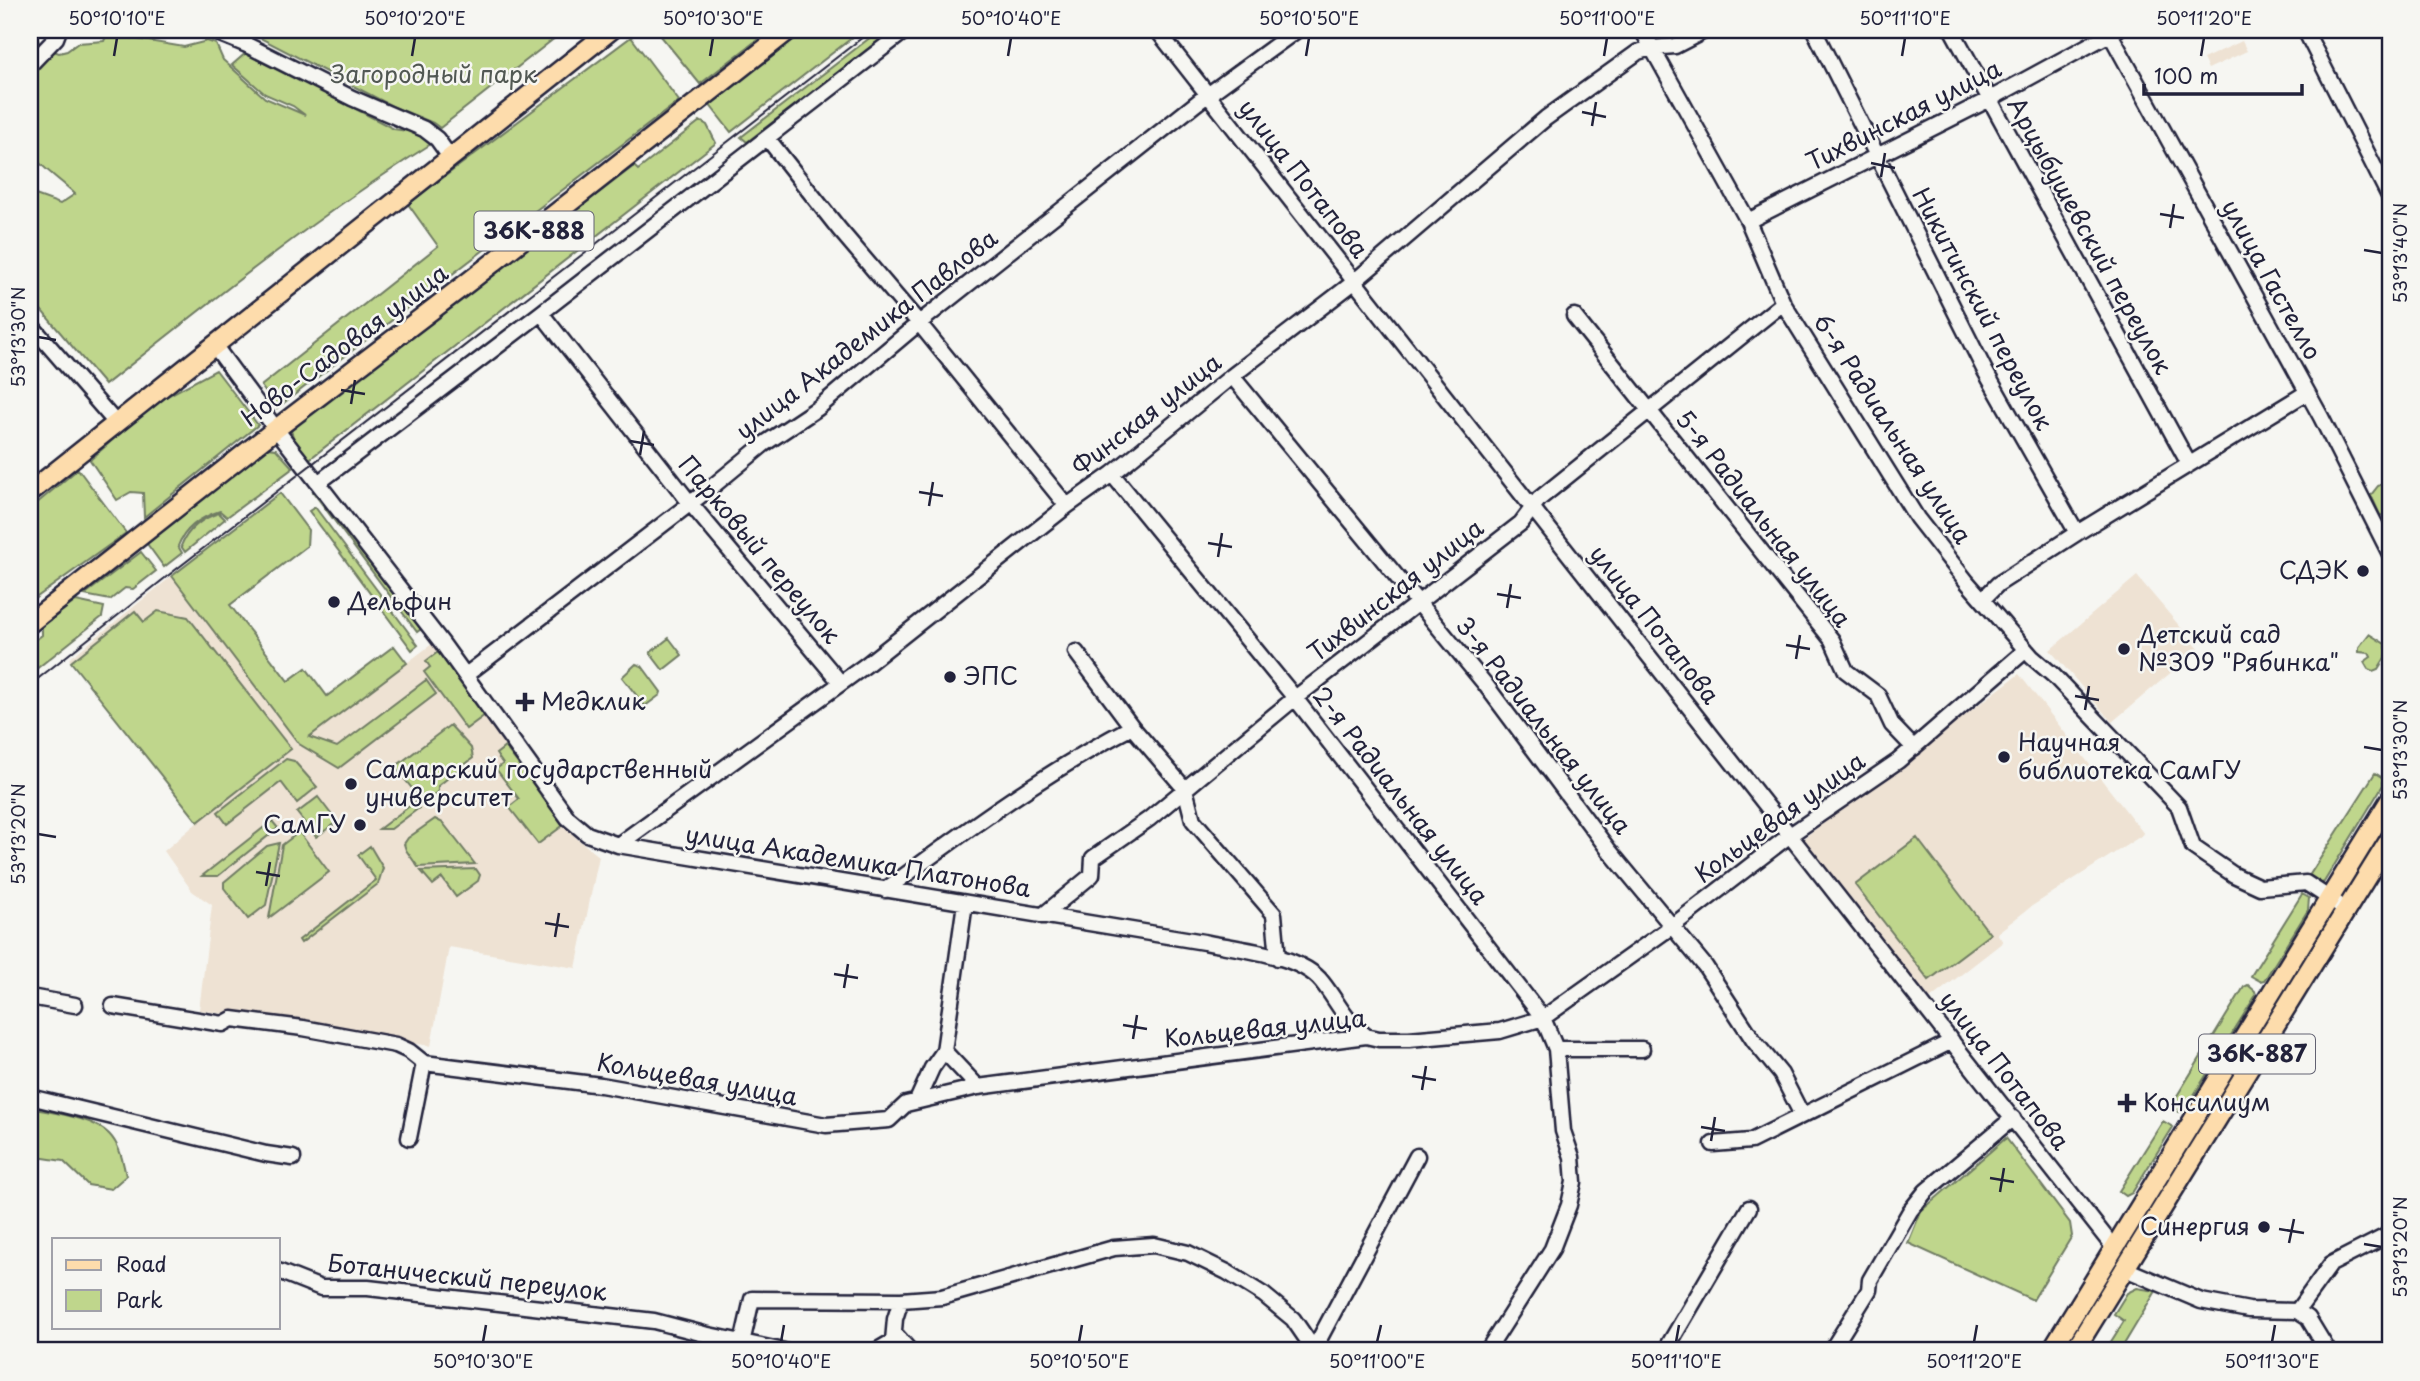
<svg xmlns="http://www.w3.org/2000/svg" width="2420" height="1381" font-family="'Playpen Sans',sans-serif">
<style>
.built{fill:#eee2d3}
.green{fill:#bfd68c;stroke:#707c64;stroke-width:2}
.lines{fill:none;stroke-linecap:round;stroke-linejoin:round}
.minor-casing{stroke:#22223b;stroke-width:19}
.major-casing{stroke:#22223b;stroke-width:23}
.minor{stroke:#f6f6f2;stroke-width:14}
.major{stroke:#fddcac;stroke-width:18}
.tram{stroke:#22223b;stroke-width:2}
.ticks{fill:none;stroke:#22223b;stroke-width:2.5}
.poi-dot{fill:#22223b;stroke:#f6f6f2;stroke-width:2.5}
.labels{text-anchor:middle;stroke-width:5;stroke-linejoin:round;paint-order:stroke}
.shield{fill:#f6f6f2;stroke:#626272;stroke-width:2}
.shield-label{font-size:23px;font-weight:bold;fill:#22223b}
.park-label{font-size:24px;fill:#515853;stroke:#f6f6f2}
.street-label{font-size:24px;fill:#22223b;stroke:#f6f6f2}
.poi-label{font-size:24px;fill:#22223b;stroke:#f6f6f2;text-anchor:start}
.neatline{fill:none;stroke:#22223b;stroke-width:2.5}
.ticks-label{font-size:18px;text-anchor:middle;fill:#22223b}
</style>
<rect width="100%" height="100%" fill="#f6f6f2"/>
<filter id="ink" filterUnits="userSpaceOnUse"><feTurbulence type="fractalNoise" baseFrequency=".0143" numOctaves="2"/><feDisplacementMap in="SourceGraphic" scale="14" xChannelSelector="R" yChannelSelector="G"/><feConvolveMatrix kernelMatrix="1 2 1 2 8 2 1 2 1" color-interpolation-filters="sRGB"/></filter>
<g filter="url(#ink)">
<!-- built -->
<path class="built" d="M2242 41 2247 51 2208 69 2203 59Z
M172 576 299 744 432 644 485 715 505 747 575 837 599 856 576 968 449 947 431 1046 199 1010 212 905 192 891 164 851 198 822 69 659Z
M2137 576 2199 649 2112 722 2050 650Z
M2019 674 2144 834 2032 906 1997 933 2003 942 1926 1002 1800 841Z"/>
<!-- green -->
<path class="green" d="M245 30H565L440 128 433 123 392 106Z
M656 30H770L700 84Z
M804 30H862L731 132 709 104Z
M880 30H893L747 142 741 137Z
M30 33 37 37 40 46 59 53 67 51 78 43 104 41 107 34 184 47 207 41 216 44 223 60 265 98 305 115 293 106 265 94 232 65 247 52 394 129 414 132 431 144C317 216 211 301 105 385L30 297V193L60 204 75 194C60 179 42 169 30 152Z
M631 37 679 101 277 408 261 386 438 246 408 204Z
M700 121 707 125 716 143 303 464 290 428 634 166 638 170Z
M216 370 258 425 144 517 143 493 131 492 117 500 90 460 154 403Z
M268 448 276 449 293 468 227 517 220 511C201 517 185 528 178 546L182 553 164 567 145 541Z
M78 469 126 533 30 602V509Z
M2390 480V516L2380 515 2371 495 2378 486Z
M317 489 421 629 417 632 313 492Z
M280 493 308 530 307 546 230 605 288 681 306 668 327 696 394 646 407 663 309 737 337 747 426 680 436 694 339 768 299 744 172 576Z
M315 507 418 645 412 650 309 511Z
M219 513 225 519 185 552 181 546C187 530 202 518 219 513Z
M141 552 156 571 133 589 125 588 110 600 84 595Z
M76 601 104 607 102 617 30 674V642H33L42 635V626Z
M135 611 144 622 158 611 188 617 291 749 198 822 71 662Z
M2369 634 2385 644 2388 653 2378 669 2373 671 2368 669 2364 662 2371 657 2369 653 2359 652V647Z
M669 638 682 655 663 670 650 653Z
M438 652 485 715 466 729 424 672 430 667 426 661Z
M636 664 642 666 661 692 660 695 645 706 622 677Z
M450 725 471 748 473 758 438 786V792L427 801H422L395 767Z
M505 747 565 824 538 844 509 807 519 799 496 769 503 764 496 754Z
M286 759 294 761 317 787 297 803 281 782 227 824 218 812Z
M2375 773 2383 778V785L2324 882 2320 884 2310 880 2309 876Z
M318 797 337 822 316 837 297 813Z
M415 802 419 808 391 829H379Z
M435 819 443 823 475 864 418 867 406 850 404 844 408 838Z
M272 821 278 828 218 876H202Z
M299 832 329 872 269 918 282 845Z
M1917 838 1990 934 1929 980 1855 885Z
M279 843 266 905 248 919 224 888V882L267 846Z
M370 846 383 868 378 884 301 943 299 940 376 880 358 855Z
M476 869 480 875 478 881 456 897 442 878 433 885 421 871Z
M2302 894 2309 898 2308 910 2267 976 2264 980 2260 981 2251 976Z
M2248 985 2255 991 2256 995 2184 1111 2179 1112 2172 1104 2244 987Z
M30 1108C53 1113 92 1117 109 1134 120 1145 123 1162 126 1176L111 1189 88 1185 63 1161 30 1156Z
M2163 1121 2173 1127 2132 1193 2126 1196 2119 1191Z
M2006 1138 2070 1223 2072 1236 2033 1300 1908 1243 1921 1211Z
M2137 1288 2156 1291 2120 1351H2105L2124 1321 2114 1314 2127 1293Z"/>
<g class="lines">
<defs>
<path id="minor" d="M210 30 247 45 352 98 424 129 437 139 450 157
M1157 30 2114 1248
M1642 30 1748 221 1783 303 1917 518 1967 582 2032 657 2053 675 2179 807 2193 847 2234 875 2260 887 2306 883 2338 904
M1814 30 1985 371 2077 533
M1952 30 2189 464
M2108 30 2321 417 2390 554
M2305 30 2390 198
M30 65 56 38 59 30
M768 139 839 229 919 323 1067 506
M1748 221 1988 100 2117 30
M541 313 690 503 840 682
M1574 316 1832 640 1846 671 1878 695 1892 725 1914 748
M30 324 116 423
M214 345 276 429 442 643 568 818 587 834 618 845 1204 942C1237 949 1300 954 1322 982 1338 1002 1344 1020 1366 1036
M1232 376 1485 684 1608 849 1705 966 1754 1041 1781 1074 1802 1115
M1112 474 1295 698 1543 1018 1556 1049 1563 1131 1572 1157 1574 1182 1569 1205 1552 1249 1487 1351
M318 483 541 313 906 30
M1983 599 1998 584 2077 533 2306 393
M1076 652 1132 727 1185 789 1193 820 1274 914 1278 958
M466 675 713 486 764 444 818 408 919 323 1198 102 1297 30
M618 845 866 665 1067 506 1112 474 1232 376 1349 286 1546 118 1638 52 1651 48 1675 46 1706 30
M885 890C964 832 1045 772 1132 727
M965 903 944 1051 978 1087
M1042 916 1092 875 1093 858 1149 819 1295 698 1521 523 1539 499 1783 303
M30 997 75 1005
M113 1006 223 1024 232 1019 303 1028 396 1045 409 1051 424 1063 601 1085 826 1125 889 1120 906 1104 978 1087 1366 1036 1379 1039H1409L1500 1031 1543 1018 1671 927 1790 835 1898 761 2026 650
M1556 1049H1642
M30 1097 266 1154 293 1158
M917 1101 932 1068 944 1051
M409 1138 424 1063
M1713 1144 1751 1141 1952 1041
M2123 1268 2201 1301 2249 1310 2297 1311 2308 1318 2328 1351
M278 1271 321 1288H368L654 1321 704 1334 784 1351
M2297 1311 2331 1264 2390 1234
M895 1334 910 1351
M742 1343 752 1299 901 1300 942 1297 1114 1248 1154 1245 1188 1253 1227 1272 1264 1295 1293 1319 1315 1351
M1314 1349 1417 1156
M876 1351 893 1341 895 1319 901 1300
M1665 1351 1749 1208
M1831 1351 1869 1290 1870 1280 1910 1211 1926 1191 2013 1118"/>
<path id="major" d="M30 492 611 30
M30 623 276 429 471 280 789 30
M2051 1351 2390 800
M2074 1351 2390 839"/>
</defs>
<!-- minor casing -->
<use href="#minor" class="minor-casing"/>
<!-- major casing -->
<use href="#major" class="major-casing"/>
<!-- minor -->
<use href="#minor" class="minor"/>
<!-- major -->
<use href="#major" class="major"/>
<!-- tram -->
<path class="tram" d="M30 685 165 578 872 30"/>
</g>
</g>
<!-- ticks -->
<path class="ticks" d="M114 56 117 38M412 56 415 38M710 56 713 38M1008 56 1011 38M1306 56 1309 38M1604 56 1607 38M1902 56 1905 38M2201 56 2204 38M1582 112 1606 117M1592 126 1596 102M1871 163 1895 168M1881 177 1885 153M2160 214 2184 218M2170 228 2174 204M2364 250 2382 253M38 337 56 340M341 390 365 394M351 404 355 380M630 441 654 445M640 455 644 431M919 492 943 496M929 506 933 482M1208 543 1232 547M1218 557 1222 533M1497 594 1521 598M1507 608 1511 584M1786 645 1810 649M1796 659 1800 635M2075 696 2099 700M2085 710 2089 686M2364 747 2382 750M38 834 56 837M256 872 280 876M266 886 270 862M545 923 569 927M555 937 559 913M834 974 858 978M844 988 848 964M1123 1025 1147 1029M1133 1039 1137 1015M1412 1076 1436 1080M1422 1090 1426 1066M1701 1127 1725 1131M1711 1141 1715 1117M1990 1178 2014 1182M2000 1192 2004 1168M2279 1229 2304 1233M2289 1243 2294 1219M2364 1244 2382 1247M483 1342 486 1325M781 1342 784 1325M1079 1342 1082 1325M1377 1342 1381 1325M1676 1342 1679 1325M1974 1342 1977 1325M2272 1342 2275 1325"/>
<!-- markers -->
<g class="poi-dot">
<circle cx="2363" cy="571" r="7"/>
<circle cx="334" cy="602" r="7"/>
<circle cx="2124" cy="649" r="7"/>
<circle cx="950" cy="677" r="7"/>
<path d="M521.5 691.5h7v7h7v7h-7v7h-7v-7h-7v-7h7z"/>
<circle cx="2004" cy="757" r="7"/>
<circle cx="351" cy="784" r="7"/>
<circle cx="360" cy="825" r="7"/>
<path d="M2123.5 1092.5h7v7h7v7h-7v7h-7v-7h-7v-7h7z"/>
<circle cx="2264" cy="1227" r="7"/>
</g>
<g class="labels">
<!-- shield labels -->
<g class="shield">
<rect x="474.5" y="211.5" width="119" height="39" rx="5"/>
<rect x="2199" y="1034.5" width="116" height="39" rx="5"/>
</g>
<g class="shield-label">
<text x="534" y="239">36К-888</text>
<text x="2257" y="1062">36К-887</text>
</g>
<!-- park labels -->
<g class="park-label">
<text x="434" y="83">Загородный парк</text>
</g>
<!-- street labels -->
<g class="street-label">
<text transform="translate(1904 116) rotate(-27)" y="8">Тихвинская улица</text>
<text transform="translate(1303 179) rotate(52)" y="8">улица Потапова</text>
<text transform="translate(2089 236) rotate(61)" y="8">Арцыбушевский переулок</text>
<text transform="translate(2271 280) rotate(61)" y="8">улица Гастелло</text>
<text transform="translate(1982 309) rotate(62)" y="8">Никитинский переулок</text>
<text transform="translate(867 335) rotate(-38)" y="8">улица Академика Павлова</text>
<text transform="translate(345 346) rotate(-37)" y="8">Ново-Садовая улица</text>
<text transform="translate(1147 415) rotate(-38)" y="8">Финская улица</text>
<text transform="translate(1892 429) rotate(57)" y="8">6-я Радиальная улица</text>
<text transform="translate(1763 519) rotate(52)" y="8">5-я Радиальная улица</text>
<text transform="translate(759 550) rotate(50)" y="8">Парковый переулок</text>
<text transform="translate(1396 591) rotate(-38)" y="8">Тихвинская улица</text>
<text transform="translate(1654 625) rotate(52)" y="8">улица Потапова</text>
<text transform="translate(1543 726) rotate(52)" y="8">3-я Радиальная улица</text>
<text transform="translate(1400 796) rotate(52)" y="8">2-я Радиальная улица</text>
<text transform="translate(1780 818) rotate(-36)" y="8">Кольцевая улица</text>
<text transform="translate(858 862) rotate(9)" y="8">улица Академика Платонова</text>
<text transform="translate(1265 1029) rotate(-6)" y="8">Кольцевая улица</text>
<text transform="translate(2004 1071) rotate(52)" y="8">улица Потапова</text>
<text transform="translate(697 1080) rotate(10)" y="8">Кольцевая улица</text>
<text transform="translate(467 1278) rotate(6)" y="8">Ботанический переулок</text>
</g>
<!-- poi labels -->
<g class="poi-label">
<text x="2349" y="579" text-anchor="end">СДЭК</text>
<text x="348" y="610">Дельфин</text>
<text x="2138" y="643">Детский сад<tspan x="2138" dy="28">№309 "Рябинка"</tspan></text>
<text x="964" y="685">ЭПС</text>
<text x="541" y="710">Медклик</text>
<text x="2018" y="751">Научная<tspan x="2018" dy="28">библиотека СамГУ</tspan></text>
<text x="365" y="778">Самарский государственный<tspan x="365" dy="28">университет</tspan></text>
<text x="346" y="833" text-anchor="end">СамГУ</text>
<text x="2143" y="1111">Консилиум</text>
<text x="2250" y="1235" text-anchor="end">Синергия</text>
</g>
</g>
<!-- margin -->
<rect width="2420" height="1381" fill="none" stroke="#f6f6f2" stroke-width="77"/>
<!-- legend -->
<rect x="52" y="1238" width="228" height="91" fill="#f6f6f2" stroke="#a1a1a9" stroke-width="2"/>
<rect x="66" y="1260" width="35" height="10" fill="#fddcac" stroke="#a1a1a9" stroke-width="2"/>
<text x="116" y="1272" font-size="21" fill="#22223b">Road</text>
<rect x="66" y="1290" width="35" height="21" fill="#bfd68c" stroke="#a1a1a9" stroke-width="2"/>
<text x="116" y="1308" font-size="21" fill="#22223b">Park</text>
<!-- scale -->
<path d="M2144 84v10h158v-10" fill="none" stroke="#22223b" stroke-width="3.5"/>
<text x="2154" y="84" font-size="21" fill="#22223b" stroke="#f6f6f2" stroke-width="5" paint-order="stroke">100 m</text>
<rect x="38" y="38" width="2344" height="1304" class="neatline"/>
<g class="ticks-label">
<text x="117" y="25">50°10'10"E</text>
<text x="415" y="25">50°10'20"E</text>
<text x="713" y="25">50°10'30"E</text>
<text x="1011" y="25">50°10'40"E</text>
<text x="1309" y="25">50°10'50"E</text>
<text x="1607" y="25">50°11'00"E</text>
<text x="1905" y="25">50°11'10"E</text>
<text x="2204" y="25">50°11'20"E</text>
<text transform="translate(2401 253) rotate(-90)" y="6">53°13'40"N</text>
<text transform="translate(19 337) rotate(-90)" y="6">53°13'30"N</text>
<text transform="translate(2401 750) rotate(-90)" y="6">53°13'30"N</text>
<text transform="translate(19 834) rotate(-90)" y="6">53°13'20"N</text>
<text transform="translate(2401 1247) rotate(-90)" y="6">53°13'20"N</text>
<text x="483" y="1368">50°10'30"E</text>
<text x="781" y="1368">50°10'40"E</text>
<text x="1079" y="1368">50°10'50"E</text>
<text x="1377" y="1368">50°11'00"E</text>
<text x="1676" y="1368">50°11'10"E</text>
<text x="1974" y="1368">50°11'20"E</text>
<text x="2272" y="1368">50°11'30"E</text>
</g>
</svg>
